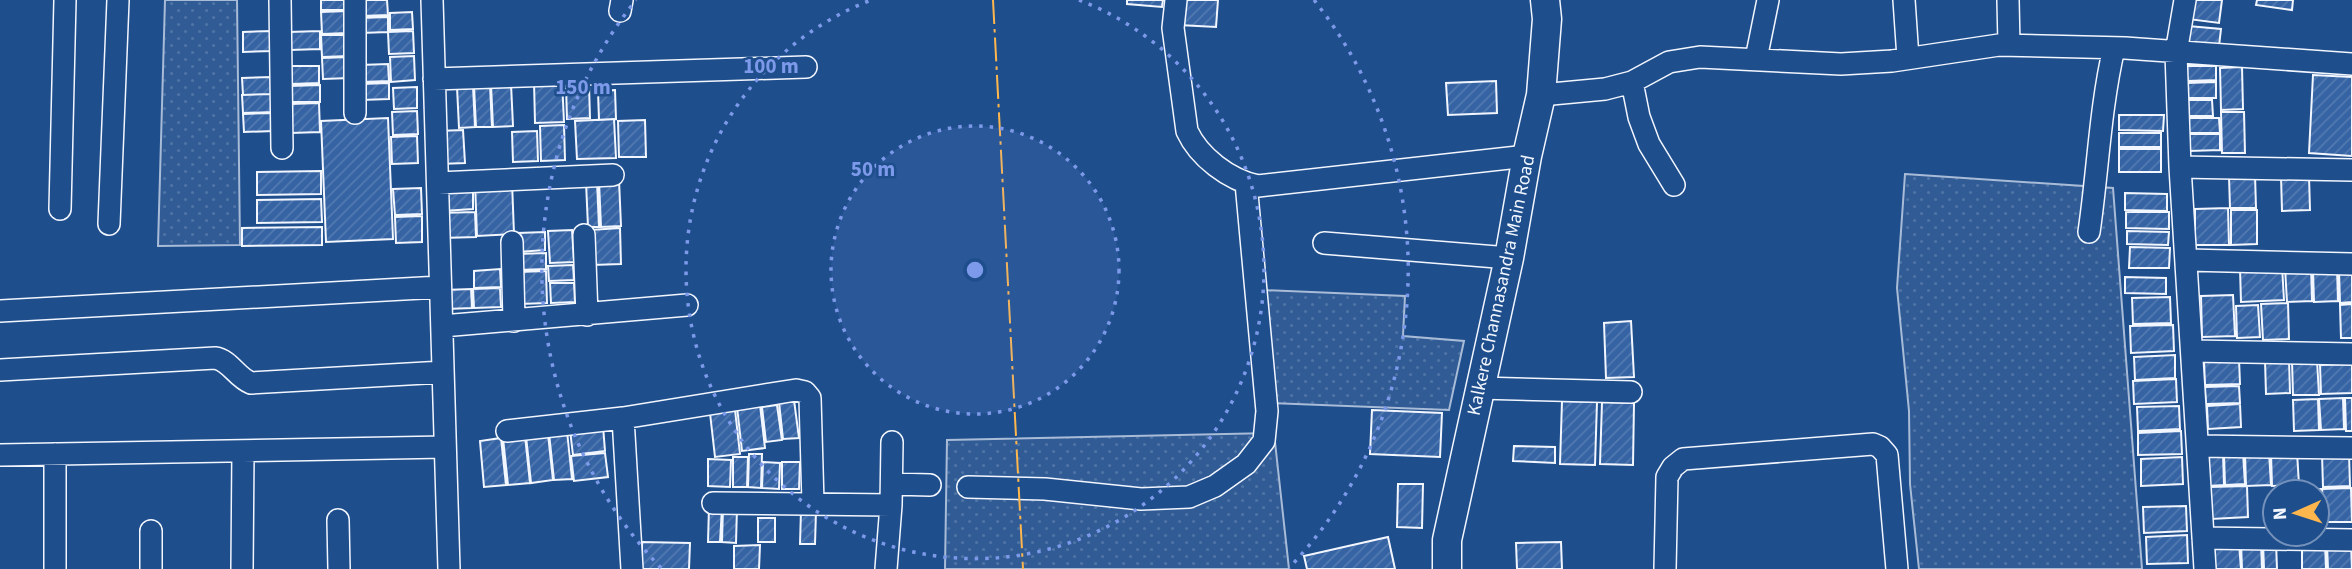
<svg xmlns="http://www.w3.org/2000/svg" width="2352" height="569" font-family="'Source Sans 3',sans-serif">
<style>
.grass{fill:url(#grass-dots);stroke:#a8bbd7;stroke-width:2}
.building{fill:url(#building-hatch);stroke:#f2f6ff;stroke-width:2}
.lines{fill:none;stroke-linecap:round;stroke-linejoin:round}
.minor-casing{stroke:#f2f6ff;stroke-width:24}
.major-casing{stroke:#f2f6ff;stroke-width:31}
.minor{stroke:#1f4e8c;stroke-width:21}
.major{stroke:#1f4e8c;stroke-width:28}
.power{stroke:#ffb74d;stroke-width:2;stroke-dasharray:24 5 3.5 5;stroke-linecap:butt}
.ring{fill:none;stroke:#7d9aea;stroke-width:3.5;stroke-dasharray:3.5 7}
.labels{text-anchor:middle;stroke-width:5;stroke-linejoin:round;paint-order:stroke}
.street-label{font-size:19px;fill:#f2f6ff;stroke:#1f4e8c}
.centre{fill:#7d9aea;stroke:#1f4e8c;stroke-width:3.5}
.ring-label{font-size:21px;text-anchor:middle;font-weight:bold;fill:#7d9aea;stroke:#1f4e8c;stroke-width:5;stroke-linejoin:round;paint-order:stroke}
</style>
<defs>
<pattern id="grass-dots" width="8" height="8" patternUnits="userSpaceOnUse" patternTransform="scale(1.75)"><rect width="8" height="8" fill="#305b95"/><path d="M2 2h.1M6 6h.1" fill="none" stroke="#4e73a5" stroke-width="1.8" stroke-linecap="round"/></pattern>
<pattern id="building-hatch" width="6" height="6" patternUnits="userSpaceOnUse" patternTransform="scale(1.75)"><rect width="6" height="6" fill="#3563a3"/><path d="M-1 1l2-2M0 6l6-6M5 7l2-2" fill="none" stroke="#537ab1"/></pattern>
</defs>
<rect width="100%" height="100%" fill="#1f4e8c"/>
<!-- grass -->
<path class="grass" d="M165 0H237L240 245 158 246Z
M1905 174 2113 188 2142 569H1919L1910 484 1909 411 1897 288Z
M1262 290 1405 296 1403 336 1464 341 1449 410 1270 403Z
M1274 433 1289 569H945L947 440Z"/>
<!-- building -->
<path class="building" d="M321 0H348V10H321Z
M360 0H387L388 15 361 16Z
M1127 0H1163L1162 7 1127 4Z
M1181 0H1218L1216 27 1179 25Z
M2190 0H2222L2219 23 2188 19Z
M2257 0H2293L2292 10 2256 5Z
M348 11V33L322 34 321 12Z
M412 12 413 29 390 30V13Z
M388 17V32L361 33 360 18Z
M2188 26 2221 29 2219 46 2186 42Z
M271 31 272 51 243 52V32Z
M320 31V49L290 50 289 32Z
M413 31 414 53 389 54 388 32Z
M321 35H348L349 56 322 57Z
M414 56 415 80 391 82 390 57Z
M349 57 350 78 323 79 322 58Z
M388 64 389 81 361 82 360 65Z
M290 66H319V83L291 84Z
M2187 66H2216V80L2187 81Z
M2242 67 2243 109 2221 110 2220 68Z
M2313 75 2352 77V156L2309 153Z
M272 77V94L243 95 242 78Z
M562 80 564 122 535 123 534 81Z
M1496 81 1497 113 1448 115 1446 83Z
M2216 82V98H2187V83Z
M389 83V99L361 100V84Z
M511 84 513 126 493 127 491 85Z
M320 85V102H290V86Z
M490 85 492 127H476L474 86Z
M589 85 590 118 567 119 566 86Z
M473 86 475 127 459 128 457 87Z
M417 87V108L394 109 393 88Z
M615 90 616 119 599 120 598 91Z
M272 94 273 112 243 113 242 95Z
M2188 100H2212L2213 116H2189Z
M319 103 320 132 291 133 290 104Z
M417 111 418 134 393 135 392 112Z
M2221 112H2244L2245 153H2222Z
M272 113 273 131 244 132 243 114Z
M2119 115H2164L2163 131 2119 130Z
M388 118 393 239 326 242 321 121Z
M2188 118H2219L2220 133H2188Z
M614 119 616 158 577 159 575 121Z
M645 120 646 157H619L618 121Z
M564 125 565 160 541 161 540 126Z
M463 130 465 163 439 164 438 131Z
M537 131 538 161 513 162 512 132Z
M2119 133H2161V147H2119Z
M2188 134H2220V150L2189 151Z
M417 136 418 163 392 164 391 137Z
M2119 149H2161V172H2119Z
M321 171V194L257 195V172Z
M2255 175 2256 208H2230L2229 176Z
M2281 176H2309L2310 210 2282 211Z
M619 180 621 226 601 227 599 181Z
M597 181 599 227H588L586 182Z
M512 182 514 234 477 236 475 183Z
M473 186V209L443 211 442 187Z
M421 188 422 214 395 215 393 189Z
M2125 193 2167 194V211L2125 210Z
M321 199 322 222 257 223V200Z
M2228 208 2229 245H2195V209Z
M2231 210H2257V244L2231 245Z
M475 212 476 237 442 238 441 213Z
M2126 212H2169V229L2126 228Z
M422 216V242L396 243 395 217Z
M322 227V245L242 246V228Z
M620 228 621 264 592 265 590 230Z
M572 230 574 262 550 263 548 231Z
M2127 231 2169 232 2168 245 2127 244Z
M545 232V250L518 252V233Z
M2130 247 2170 248 2169 268H2129Z
M546 253V269L518 270 517 254Z
M573 265 574 280 549 281 548 266Z
M2282 266 2284 300 2241 302 2240 268Z
M2311 266 2312 301 2287 302 2285 268Z
M2337 268 2338 301 2314 302 2313 270Z
M500 269 501 287 474 288V271Z
M2339 270H2352V302L2340 303Z
M546 271 547 303 519 304 518 272Z
M2125 277 2166 278V294L2125 293Z
M550 283H574L575 302 551 303Z
M500 288 501 307 474 308 473 289Z
M471 289 472 308 446 309 445 290Z
M2233 295 2235 336 2202 337 2201 296Z
M2170 297 2171 323 2133 324 2132 298Z
M2288 303 2289 339 2263 340 2261 304Z
M2352 304V338H2341L2340 305Z
M2258 305 2260 337 2237 338 2236 306Z
M1631 321 1634 377 1606 378 1604 323Z
M2173 325 2174 351 2131 353 2130 326Z
M2175 355V378L2135 380 2134 357Z
M2239 359 2240 384 2205 385 2204 360Z
M2289 359 2290 393 2266 394 2265 360Z
M2317 360 2319 395H2293L2292 361Z
M2352 364V393L2321 394 2320 365Z
M2176 379 2177 402 2134 404 2133 381Z
M2239 386 2240 403 2206 404 2205 387Z
M2343 398 2344 429 2321 430 2319 399Z
M2345 398H2352V431H2346Z
M2318 399 2319 430 2294 431 2293 400Z
M794 400 799 438 783 439 779 402Z
M1562 401 1597 402 1595 465 1560 464Z
M1602 402 1634 403 1633 465 1600 464Z
M2240 404 2241 427 2208 429 2207 406Z
M760 405 765 448 742 451 737 407Z
M777 405 782 440 766 442 762 407Z
M2179 406 2180 429 2138 431 2137 407Z
M735 410 740 454 715 457 710 413Z
M1372 410 1442 413 1440 457 1370 454Z
M603 426 605 451 573 455 570 430Z
M567 431 572 479 554 480 549 433Z
M2181 431 2182 454 2138 455V433Z
M548 434 553 480 531 483 526 436Z
M525 436 530 483 508 485 503 438Z
M501 438 506 485 484 487 480 441Z
M1514 446 1555 447V463L1513 461Z
M2269 452 2271 485 2246 486 2245 453Z
M2297 452 2299 485 2272 486 2271 453Z
M605 453 608 477 574 481 571 456Z
M2223 453 2224 485 2208 486 2207 454Z
M2243 453 2245 484 2225 485 2224 454Z
M2349 453 2350 486 2323 487 2322 454Z
M749 454H762L761 488 748 487Z
M733 457H748L747 487H733Z
M2182 457 2183 484 2141 486V459Z
M708 459 731 460 730 487 708 486Z
M763 462 780 463 779 489 762 488Z
M782 462H800L799 489H782Z
M1398 484H1423L1422 528 1397 527Z
M2247 486 2248 517 2211 519 2210 487Z
M2351 488 2352 522H2324L2322 489Z
M2320 489 2322 523H2317V492L2297 490Z
M2186 506 2187 531 2144 533 2143 507Z
M709 507 722 508 720 542H708Z
M723 507H737L736 543 722 542Z
M801 510 816 511 815 544H800Z
M758 518H775V542H758Z
M2187 535 2188 563 2147 564 2146 537Z
M1388 537 1395 569H1307L1304 556Z
M642 542 690 543 689 569H642Z
M1561 542 1562 569H1517L1516 543Z
M2261 542 2262 569H2242L2241 543Z
M2263 542H2276L2277 569H2264Z
M2239 543 2241 569H2215L2214 544Z
M2325 543 2326 569H2302V544Z
M2351 543 2352 569H2328L2327 544Z
M760 545 759 569H734V546Z"/>
<g class="lines">
<defs>
<path id="minor" d="M280 0 282 148
M432 0 449 569
M1176 0 1173 28 1187 131C1199 157 1229 180 1258 186L1527 156
M1904 0 1908 58
M2008 0 2009 45
M2185 0 2176 53 2180 167 2205 569
M620 11 622 0
M1756 59 1768 0
M434 79 806 67
M1632 82 1639 117 1649 144 1674 185
M1541 95 1605 89 1632 82 1669 62 1700 57 1841 64 1892 61 1999 45 2125 48 2352 64
M355 113V0
M2180 167 2352 170
M438 183 613 175
M60 209 65 0
M109 224 118 0
M2089 232C2098 171 2100 108 2114 48
M584 235 587 315
M512 242 514 321
M1324 243 1509 258
M2188 260 2352 264
M0 311 440 287
M442 326 687 305
M2193 351 2352 354
M0 370 215 358C230 360 236 377 251 383L443 372
M1479 388 1631 392
M623 418 632 569
M507 431 623 418 796 390 805 392 810 398 813 503
M2198 446 2352 448
M55 454V569
M0 455 445 447
M892 484 930 485
M968 487 1045 489 1141 499 1189 497 1215 486 1246 464 1264 441 1267 411 1246 183
M713 503 891 505
M338 520 339 569
M2203 538 2352 540
M151 569V531
M242 569 243 451
M886 569 891 505 892 442
M1665 569 1667 477 1673 467 1683 459 1873 444 1880 447 1887 455 1897 569"/>
<path id="major" d="M1447 569V540L1509 258 1527 156 1541 95 1547 19 1545 0"/>
</defs>
<!-- minor casing -->
<use href="#minor" class="minor-casing"/>
<!-- major casing -->
<use href="#major" class="major-casing"/>
<!-- minor -->
<use href="#minor" class="minor"/>
<!-- major -->
<use href="#major" class="major"/>
<!-- power -->
<path class="power" d="M993 0 1023 569"/>
</g>
<!-- distance rings -->
<circle cx="975" cy="270" r="144" fill="#7d9aea" fill-opacity=".12"/>
<g class="ring">
<circle cx="975" cy="270" r="144"/>
<path d="M1079 0A289 289 0 1 1 871 0"/>
<path d="M661 568A433 433 0 0 1 636 0M1314 0A433 433 0 0 1 1289 568"/>
</g>
<g class="labels">
<!-- street labels -->
<g class="street-label">
<text transform="translate(1500 285) rotate(-78)" y="7">Kalkere Channasandra Main Road</text>
</g>
</g>
<circle cx="975" cy="270" r="10" class="centre"/>
<g class="ring-label">
<text x="771" y="73">100 m</text>
<text x="583" y="94">150 m</text>
<text x="873" y="176">50 m</text>
</g>
<!-- north arrow -->
<g transform="translate(2296 513) rotate(267)"><circle r="33" fill="#1f4e8c" stroke="#7391ba" stroke-width="2"/>
<path d="M0-5L12 26L0 18L-12 26Z" fill="#ffb74d"/>
<text y="-10" font-size="19" font-weight="bold" text-anchor="middle" fill="#f2f6ff">N</text>
</g>
</svg>
